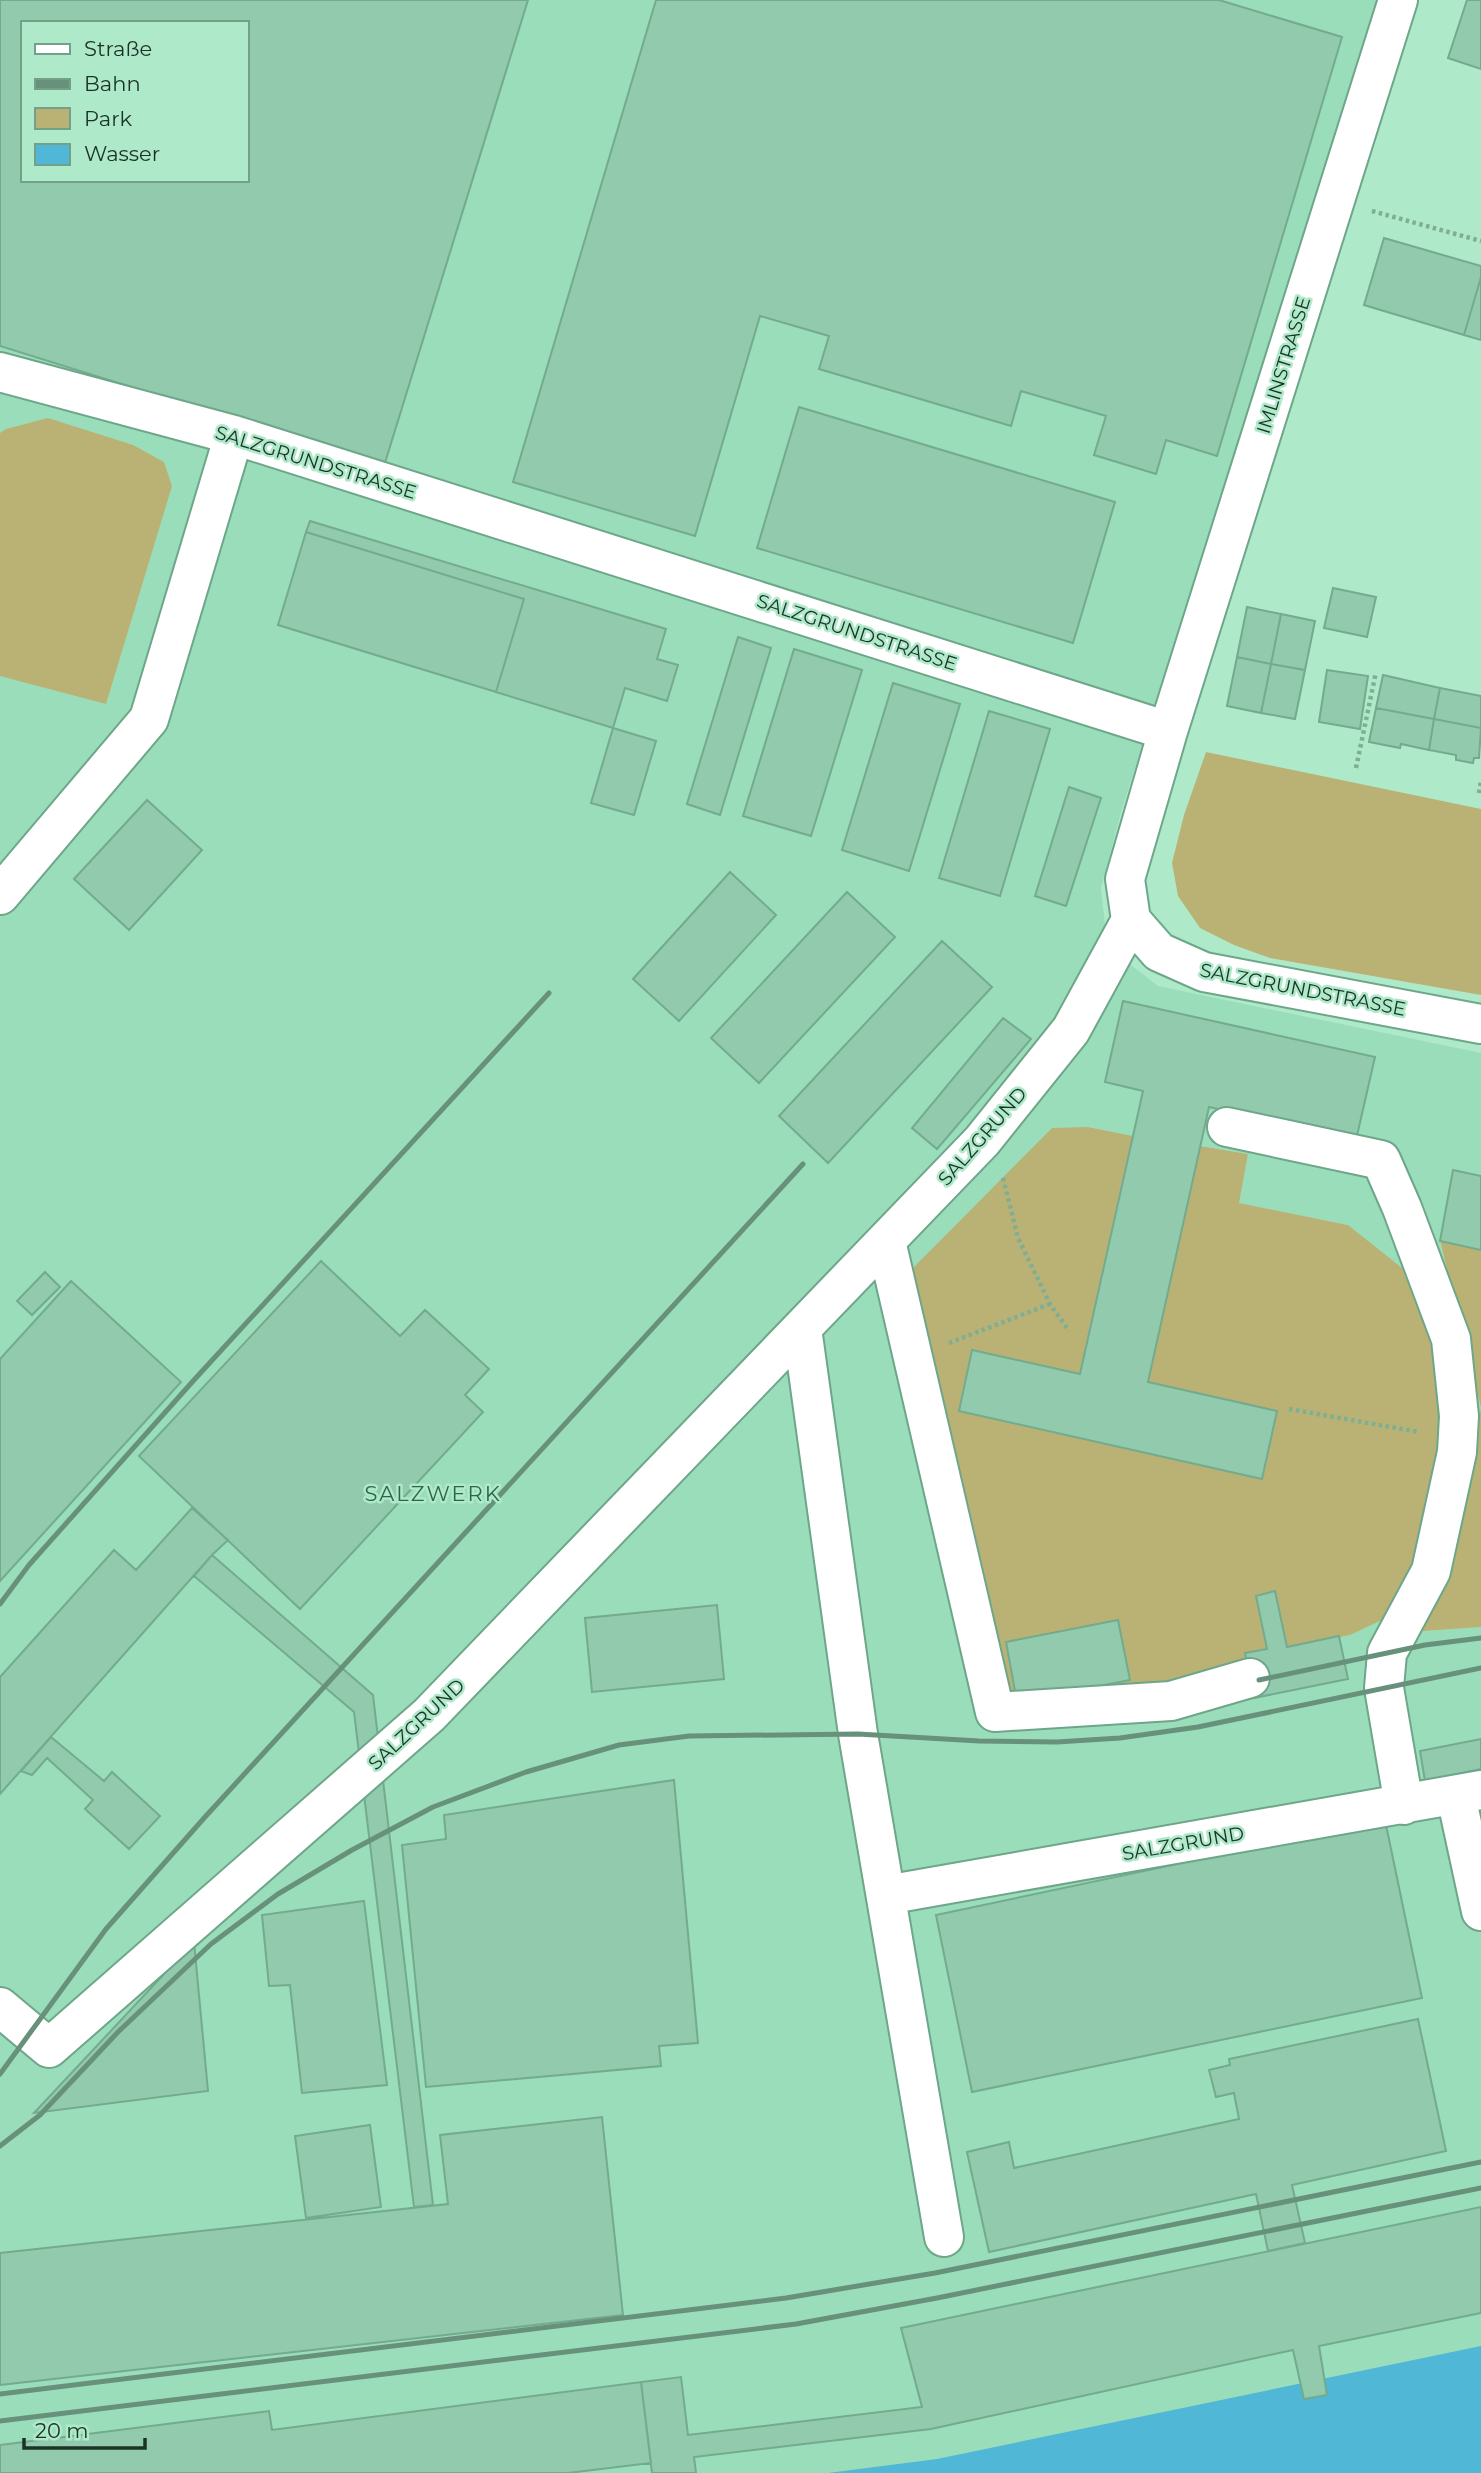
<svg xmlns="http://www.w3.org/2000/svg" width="1481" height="2473" font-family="Montserrat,sans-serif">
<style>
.built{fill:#9addba;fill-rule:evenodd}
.green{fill:#bab275}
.water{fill:#50b7d6}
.building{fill:#91caac;stroke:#72ab8d;stroke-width:2;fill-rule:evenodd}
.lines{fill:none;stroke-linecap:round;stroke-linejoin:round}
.minor-casing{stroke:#6da689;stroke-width:42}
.path{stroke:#7eae94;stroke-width:4.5;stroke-dasharray:3.5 3.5;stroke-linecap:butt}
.minor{stroke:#fff;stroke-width:38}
.rail{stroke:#67917a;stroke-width:5}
.labels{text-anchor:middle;stroke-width:5;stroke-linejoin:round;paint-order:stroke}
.street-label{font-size:19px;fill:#1b3327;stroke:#aee9c9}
.neighbourhood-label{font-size:21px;letter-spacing:2px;fill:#2d654a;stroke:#aee9c9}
</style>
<rect width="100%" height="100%" fill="#aee9c9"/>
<!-- built -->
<path class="built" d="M0 0H1380L1121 812 1101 888 1105 926 1131 965 1158 986 1481 1053V1250L1440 1242 1481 1408 1446 1567 1411 1632 1481 1627V2473H0ZM23 23H247V180H23ZM1088 1127 1133 1136 1080 1374 972 1350 959 1411 1262 1479 1277 1411 1200 1146 1248 1154 1238 1203 1348 1225 1350 1635 1339 1636 1275 1591 1256 1596 1267 1648 1245 1653 1247 1665 1006 1707 908 1273Z"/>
<!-- green -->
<path class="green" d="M48 418 133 445 164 462 172 486 106 704 0 676V433L6 429Z
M1206 752 1481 809V995L1270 958 1234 945 1200 928 1178 896 1172 863 1184 815Z
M1088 1127 1133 1136 1080 1374 972 1350 959 1411 1262 1479 1277 1411 1148 1382 1200 1146 1248 1154 1239 1203 1348 1225 1402 1268 1437 1355 1442 1419 1437 1490 1417 1570 1384 1619 1350 1635 1287 1647 1275 1592 1256 1595 1267 1649 1245 1653 1247 1666 1185 1686 1006 1707 908 1273 1052 1128Z
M1440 1241 1481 1250V1627L1410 1632 1446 1567 1481 1408Z"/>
<!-- water -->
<path class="water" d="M1481 2346V2473H828L937 2459Z"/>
<!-- building -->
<path class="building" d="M0 0H528L384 466 0 346ZM23 23H247V180H23Z
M656 0H1219L1342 37 1217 456 1166 440 1156 474 1094 455 1106 416 1021 391 1011 426 819 369 829 336 760 316 695 536 513 482Z
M1467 0H1481V69L1448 58Z
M1384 238 1481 266V277L1464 335 1364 305Z
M1481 277V340L1464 335Z
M799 407 1115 502 1073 643 757 548Z
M310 521 666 629 657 659 678 665 667 701 625 688 613 728 496 692 524 599 306 532Z
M306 532 524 599 496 692 278 625Z
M1333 588 1376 597 1367 637 1324 628Z
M1247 607 1281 614 1271 664 1237 657Z
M1281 614 1315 621 1305 670 1271 664Z
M738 637 771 648 720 815 687 804Z
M794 649 862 670 811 836 743 816Z
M1237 657 1271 664 1261 713 1227 706Z
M1271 664 1305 670 1295 719 1261 713Z
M1327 670 1368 676 1360 729 1319 722Z
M1383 675 1440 688 1434 719 1376 708Z
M893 683 960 704 909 871 842 850Z
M1440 688 1481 696V728L1434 719Z
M1376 708 1434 719 1429 750 1401 744 1400 748 1369 742Z
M989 711 1050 729 1000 896 939 878Z
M1434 719 1481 728 1479 758H1474L1473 763 1456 760V755L1429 750Z
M613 728 656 741 634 815 591 803Z
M1069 787 1101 798 1066 906 1035 896Z
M147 800 202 850 129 930 74 879Z
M730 872 776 915 679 1021 633 979Z
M847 892 895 937 759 1083 711 1038Z
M942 941 992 987 828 1163 779 1116Z
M1123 1001 1375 1057 1356 1140 1209 1107 1148 1382 1277 1411 1262 1479 959 1411 972 1350 1080 1374 1143 1091 1105 1082Z
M1003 1018 1031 1039 937 1149 912 1128Z
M1453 1170 1481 1176V1250L1440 1241Z
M321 1261 400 1336 425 1310 489 1369 465 1395 483 1412 300 1609 139 1456Z
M45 1272 60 1287 32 1315 17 1301Z
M71 1281 181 1382 0 1581V1359Z
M192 1508 228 1540 212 1555 0 1794V1677L114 1550 136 1570Z
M212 1555 373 1695 433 2205 414 2207 354 1712 194 1576Z
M1275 1591 1287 1647 1339 1636 1348 1679 1254 1698 1245 1653 1267 1649 1256 1596Z
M717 1605 724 1679 592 1692 585 1618Z
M1118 1620 1130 1680 1017 1702 1006 1642Z
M51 1737 104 1781 112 1772 160 1816 129 1849 85 1809 93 1800 47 1758 32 1775 21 1771Z
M1481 1739V1769L1425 1781 1420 1751Z
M674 1780 698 2043 659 2046 661 2066 426 2087 402 1845 446 1839 444 1815Z
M1385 1820 1422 1998 972 2092 936 1915Z
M364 1901 387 2085 302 2093 290 1985 269 1986 262 1915Z
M194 1942 208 2091 34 2113Z
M1418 2019 1446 2151 1292 2185 1305 2243 1268 2251 1256 2194 989 2252 967 2152 1009 2142 1014 2168 1239 2119 1234 2093 1216 2097 1209 2070 1230 2065 1229 2059Z
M602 2117 623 2315 0 2385V2253L448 2204 440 2135Z
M370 2125 381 2207 306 2218 295 2136Z
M1481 2207V2313L1319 2346 1327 2395 1304 2399 1293 2350 931 2429 694 2457 696 2473H652L641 2382 681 2377 688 2435 922 2407 901 2328Z
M641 2382 651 2463 568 2473H0V2445L269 2411 272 2430Z"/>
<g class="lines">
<defs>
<path id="minor" d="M1398 0 1168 731 1125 879 1131 920 1159 952 1204 972 1481 1024
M0 372 234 435 1168 731
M0 895 149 719 234 435
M1227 1127 1381 1160 1402 1208 1451 1339 1459 1416 1457 1452 1431 1571 1387 1653 1384 1688 1404 1805
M886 1241 995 1712 1171 1701 1250 1678
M802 1328 858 1734 944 2237
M1456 1796 1481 1911
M886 1895 1481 1790
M0 2007 49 2048 429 1715 982 1141 1071 1030 1131 920"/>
</defs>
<!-- minor casing -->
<use href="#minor" class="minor-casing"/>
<!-- path -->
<path class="path" d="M1372 211 1481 241
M1356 768 1376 672
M1479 793 1481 781
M1003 1178 1018 1238 1050 1304 1069 1331
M949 1343 1050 1304
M1289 1409 1419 1432"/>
<!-- minor -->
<use href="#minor" class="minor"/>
<!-- rail -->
<path class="rail" d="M0 1604 29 1565 194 1380 549 993
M1259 1680 1425 1645 1481 1638
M0 2074 106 1929 205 1817 803 1164
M0 2146 40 2115 118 2032 211 1944 278 1894 352 1850 433 1807 526 1772 619 1745 689 1736 858 1734 979 1741 1057 1742 1120 1738 1198 1727 1481 1668
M0 2394 786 2298 935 2273 1481 2162
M0 2421 796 2324 937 2298 1481 2188"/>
</g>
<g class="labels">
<!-- street labels -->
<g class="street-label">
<text transform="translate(1283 365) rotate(-73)" y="7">IMLINSTRASSE</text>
<text transform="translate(316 462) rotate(17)" y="7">SALZGRUNDSTRASSE</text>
<text transform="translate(857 632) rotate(18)" y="7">SALZGRUNDSTRASSE</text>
<text transform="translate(1303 989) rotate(11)" y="7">SALZGRUNDSTRASSE</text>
<text transform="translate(982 1136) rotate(-49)" y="7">SALZGRUND</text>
<text transform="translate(416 1724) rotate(-43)" y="7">SALZGRUND</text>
<text transform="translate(1183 1843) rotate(-10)" y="7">SALZGRUND</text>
</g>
<!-- neighbourhood labels -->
<g class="neighbourhood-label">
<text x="433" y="1501">SALZWERK</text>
</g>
</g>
<!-- legend -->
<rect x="21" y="21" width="228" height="161" fill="#aee9c9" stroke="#73a088" stroke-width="2"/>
<rect x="35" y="44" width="35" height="10" fill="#ffffff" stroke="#73a088" stroke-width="2"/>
<text x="84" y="56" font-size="21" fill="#1b3327">Straße</text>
<rect x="35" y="79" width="35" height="10" fill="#67917a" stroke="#73a088" stroke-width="2"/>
<text x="84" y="91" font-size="21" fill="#1b3327">Bahn</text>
<rect x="35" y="108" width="35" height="21" fill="#bab275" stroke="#73a088" stroke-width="2"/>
<text x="84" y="126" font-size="21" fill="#1b3327">Park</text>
<rect x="35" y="144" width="35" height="21" fill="#50b7d6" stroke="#73a088" stroke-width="2"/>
<text x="84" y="161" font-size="21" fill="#1b3327">Wasser</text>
<!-- scale -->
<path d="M24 2438v10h121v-10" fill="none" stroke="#1b3327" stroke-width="3.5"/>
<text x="35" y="2438" font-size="21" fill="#1b3327" stroke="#aee9c9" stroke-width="5" paint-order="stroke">20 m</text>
</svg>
